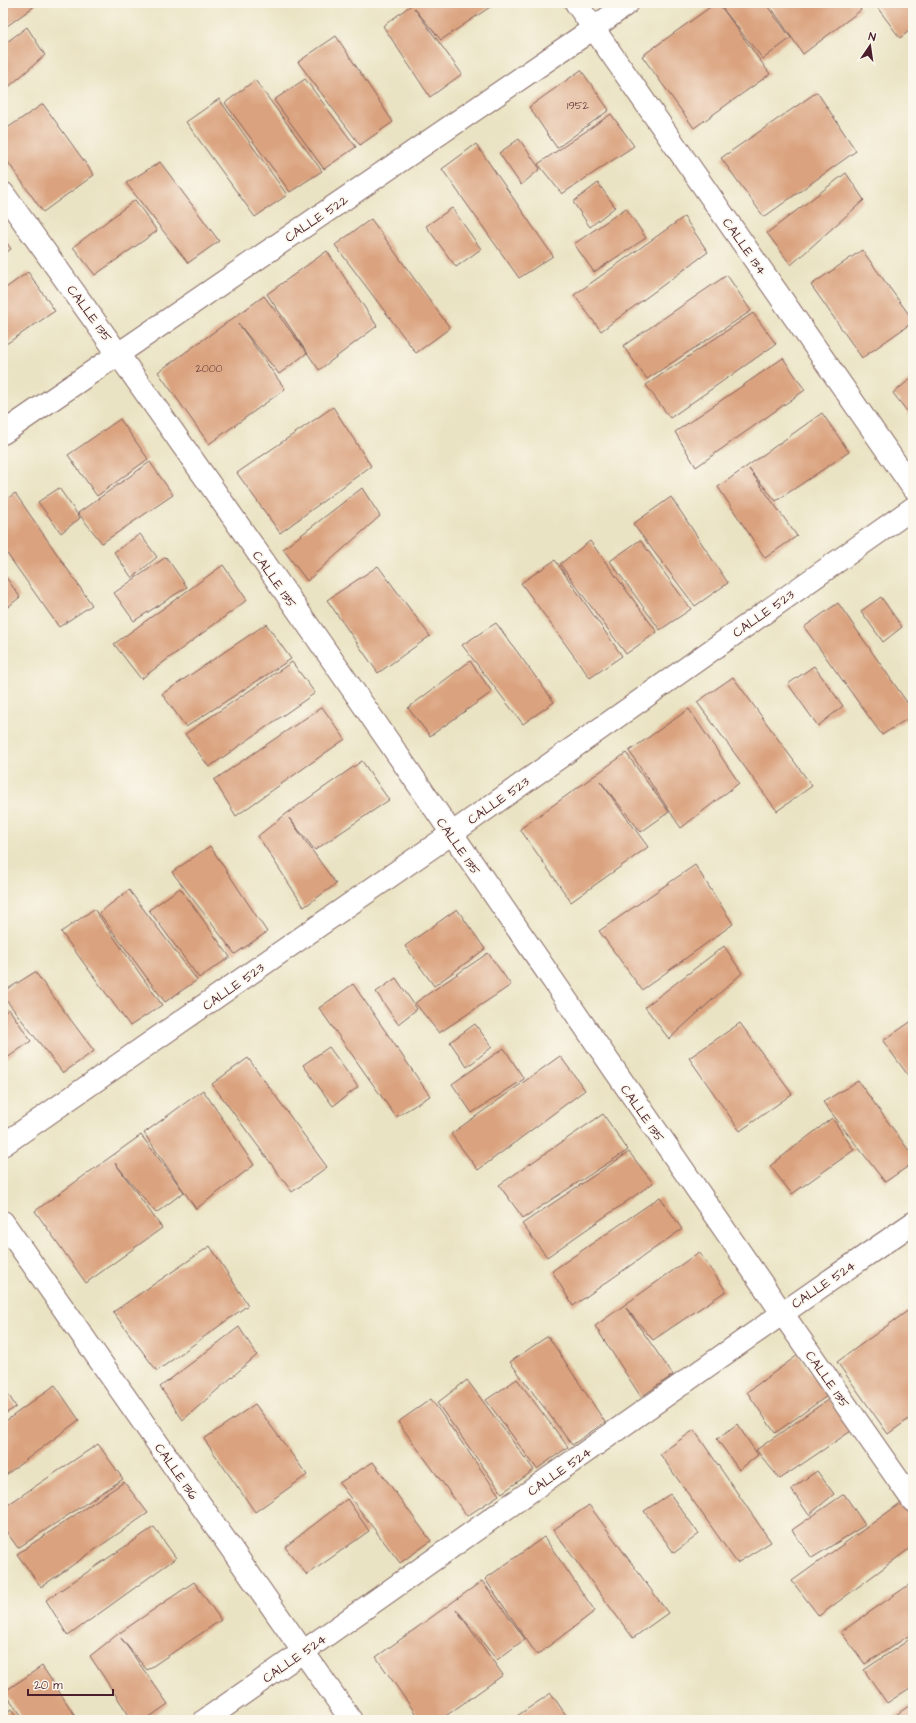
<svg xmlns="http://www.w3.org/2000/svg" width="916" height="1723" font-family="'Architects Daughter',sans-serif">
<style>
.building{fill:#daa27e}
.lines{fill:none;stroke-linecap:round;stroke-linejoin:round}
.minor-casing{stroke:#826460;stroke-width:24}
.minor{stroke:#fff;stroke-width:22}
.labels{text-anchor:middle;stroke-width:3.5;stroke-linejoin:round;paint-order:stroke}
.number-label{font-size:11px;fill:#6e4040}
.street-label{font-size:13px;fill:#4a1f2b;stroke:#fbf7ec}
</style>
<rect width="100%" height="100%" fill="#fbf7ec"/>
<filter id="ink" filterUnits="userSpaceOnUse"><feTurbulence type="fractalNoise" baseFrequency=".025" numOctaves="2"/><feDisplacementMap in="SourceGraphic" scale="8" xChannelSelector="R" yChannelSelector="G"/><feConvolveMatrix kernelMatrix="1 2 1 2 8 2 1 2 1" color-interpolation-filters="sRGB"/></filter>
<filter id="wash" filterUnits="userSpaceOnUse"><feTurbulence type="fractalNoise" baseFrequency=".012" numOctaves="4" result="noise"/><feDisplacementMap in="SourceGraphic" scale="16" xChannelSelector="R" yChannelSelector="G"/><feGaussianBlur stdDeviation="0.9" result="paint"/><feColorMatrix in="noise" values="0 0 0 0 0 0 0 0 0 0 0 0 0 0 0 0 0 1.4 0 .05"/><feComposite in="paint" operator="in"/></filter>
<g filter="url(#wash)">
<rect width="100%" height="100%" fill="#eae3c3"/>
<g id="blocks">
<!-- building -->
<path class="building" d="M3 3H35L36 5 3 29Z
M414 3H496L441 40 414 8 462 74 430 97 383 26Z
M716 3H765L791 38 763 59 722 8 770 74 694 128 642 56Z
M768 3H857L861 10 803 54Z
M874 3H913V28L900 38Z
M27 27 45 55 3 92V45Z
M336 36 393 122 360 145 298 62Z
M581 70 609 110 557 148 529 107Z
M305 79 356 147 324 169 274 100Z
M255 80 322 171 290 192 225 103Z
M817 92 856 151 764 217 721 158Z
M219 99 287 195 255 217 186 122Z
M43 104 94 175 43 212 3 155V131Z
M611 114 634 146 562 194 538 164Z
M519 139 540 169 521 185 499 153Z
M476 144 553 256 519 278 442 169Z
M160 162 219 241 188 263 126 183Z
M846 173 864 200 791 265 767 233Z
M598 183 615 207 590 227 573 202Z
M135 200 157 231 95 275 73 247Z
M452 208 481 249 456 267 426 226Z
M626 208 646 238 594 272 574 244Z
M684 217 708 252 601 331 574 295Z
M371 219 450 328 416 353 335 245Z
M3 237 11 249 3 255Z
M862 250 913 320V322L862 358 811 285Z
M327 251 377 326 319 370 267 294Z
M28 272 55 311 3 346V290Z
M727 275 751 311 647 379 623 346Z
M264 296 307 353 279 374 238 323 285 389 209 444 158 372Z
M753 313 776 344 670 418 646 385Z
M783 358 805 390 696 467 675 432Z
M913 377V419L893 393Z
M333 407 371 466 280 533 237 473Z
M822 413 849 452 776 501 749 469 797 536 765 558 718 487Z
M120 419 148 459 97 496 68 455Z
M150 462 173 495 102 543 78 513Z
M59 488 80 518 61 533 38 502Z
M362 488 380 516 307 581 283 549Z
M15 493 92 605 59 627 3 548V502Z
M671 497 728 583 695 606 633 524Z
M140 534 157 557 132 578 114 552Z
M640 540 691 609 660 630 610 561Z
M590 541 657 632 626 654 560 564Z
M166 557 187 587 134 621 114 593Z
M555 560 622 656 590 678 521 583Z
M223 565 247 600 141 679 114 644Z
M378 566 430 636 378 673 327 600Z
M3 573 20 597 3 611Z
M881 597 902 627 883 642 861 611Z
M838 603 913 711V715L882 735 804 627Z
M496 623 554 702 523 724 462 645Z
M266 624 291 659 186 727 162 694Z
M470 661 492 692 430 736 408 708Z
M292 662 315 693 209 767 185 734Z
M814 666 843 706 818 726 788 684Z
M733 677 812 786 777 811 697 702Z
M322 707 345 739 236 816 214 780Z
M689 709 739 783 681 828 629 751Z
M626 753 669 812 641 832 600 781 648 847 571 902 520 829Z
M362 761 389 800 315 850 289 818 336 884 304 907 258 836 286 814Z
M210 846 267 932 235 954 172 872Z
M695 865 733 924 642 990 599 931Z
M180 888 230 957 199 978 149 910Z
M129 890 197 980 165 1002 99 913Z
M94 909 162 1005 130 1026 61 932Z
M457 909 485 949 434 986 405 946Z
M724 946 742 973 669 1039 645 1007Z
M488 953 511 985 439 1033 415 1003Z
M35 972 94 1051 63 1073 3 996V992Z
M396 978 417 1009 398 1024 376 992Z
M353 984 430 1096 396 1117 319 1008Z
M9 1009 31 1041 3 1061V1014Z
M913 1020V1082L883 1041Z
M740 1023 792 1094 740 1131 689 1058Z
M475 1024 492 1047 467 1067 450 1042Z
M329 1047 358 1087 333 1106 303 1065Z
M504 1048 524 1079 472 1113 452 1084Z
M560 1056 585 1090 478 1170 451 1134Z
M248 1058 327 1167 292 1192 212 1084Z
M858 1081 913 1156V1163L885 1182 823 1102Z
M203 1090 254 1165 196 1209 144 1133Z
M603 1114 628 1150 523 1218 499 1185Z
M832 1118 854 1150 792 1194 770 1166Z
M141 1135 184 1192 156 1213 115 1163 162 1228 86 1283 35 1211Z
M629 1152 653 1183 547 1257 522 1224Z
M660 1197 682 1229 573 1306 552 1271Z
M210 1246 248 1305 157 1371 113 1312Z
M699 1252 726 1291 653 1340 626 1308 673 1375 641 1397 595 1326Z
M913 1307V1416L888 1434 837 1362Z
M239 1327 257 1355 183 1420 160 1387Z
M548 1336 605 1422 572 1445 510 1362Z
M798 1355 827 1396 775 1433 747 1392Z
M517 1379 568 1447 537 1469 486 1400Z
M467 1380 534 1470 502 1493 437 1403Z
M55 1385 79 1420 3 1477V1423Z
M3 1386 16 1407 3 1415Z
M431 1399 499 1495 467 1516 398 1422Z
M829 1399 851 1431 780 1479 756 1450Z
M255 1404 307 1475 255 1512 204 1439Z
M737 1424 758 1455 739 1470 717 1439Z
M694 1430 771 1542 737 1563 660 1454Z
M98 1444 123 1479 18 1548 3 1527V1508Z
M373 1462 431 1541 400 1563 339 1483Z
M817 1471 834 1494 809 1515 791 1489Z
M124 1482 148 1513 41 1587 17 1554Z
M670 1494 699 1534 674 1553 644 1511Z
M844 1494 865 1525 812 1558 792 1530Z
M347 1499 369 1531 307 1575 285 1547Z
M902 1502 913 1518V1546L819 1616 792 1581Z
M589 1505 668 1613 633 1638 553 1530Z
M154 1527 176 1558 68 1636 46 1600Z
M544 1537 595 1611 537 1655 485 1579Z
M482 1581 525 1639 497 1660 456 1609 503 1675 440 1720H420L376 1657Z
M194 1582 221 1620 147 1670 121 1638 168 1704 145 1720H132L90 1656 118 1634Z
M913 1582V1633L865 1664 841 1632Z
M913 1637V1686L887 1703 864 1670Z
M42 1666 78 1720H25L4 1692Z
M551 1693 569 1720H511Z
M913 1703V1720H895L893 1717Z
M12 1709 20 1720H3V1715Z"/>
</g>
</g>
<g filter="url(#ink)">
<use href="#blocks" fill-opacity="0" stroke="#826460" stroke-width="1"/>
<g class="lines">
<defs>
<path id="minor" d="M576 3 913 488
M3 193C314 624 608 1066 913 1501
M3 433 594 28 628 3
M3 1145 451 834 913 508
M3 1222 351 1720
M205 1720C442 1556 675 1386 913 1223"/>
</defs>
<!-- minor casing -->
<use href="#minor" class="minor-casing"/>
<!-- minor -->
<use href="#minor" class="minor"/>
</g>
</g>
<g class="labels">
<!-- number labels -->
<g class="number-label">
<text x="578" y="109">1952</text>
<text x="209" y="372">2000</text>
</g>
<!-- street labels -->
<g class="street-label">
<text transform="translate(316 218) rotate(-34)" y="5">CALLE 522</text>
<text transform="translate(745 246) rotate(55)" y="5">CALLE 134</text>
<text transform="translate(90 313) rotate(54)" y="5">CALLE 135</text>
<text transform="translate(275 579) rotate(55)" y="5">CALLE 135</text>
<text transform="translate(763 613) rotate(-35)" y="5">CALLE 523</text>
<text transform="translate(498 800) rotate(-35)" y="5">CALLE 523</text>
<text transform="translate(459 846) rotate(55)" y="5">CALLE 135</text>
<text transform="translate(233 986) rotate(-35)" y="5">CALLE 523</text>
<text transform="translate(643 1113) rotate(55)" y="5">CALLE 135</text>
<text transform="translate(823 1284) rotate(-34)" y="5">CALLE 524</text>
<text transform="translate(828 1379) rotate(55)" y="5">CALLE 135</text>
<text transform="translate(177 1471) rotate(55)" y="5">CALLE 136</text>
<text transform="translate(559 1471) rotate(-35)" y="5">CALLE 524</text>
<text transform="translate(294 1658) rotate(-35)" y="5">CALLE 524</text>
</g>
</g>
<!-- margin -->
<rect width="916" height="1723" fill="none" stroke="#fbf7ec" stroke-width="16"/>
<!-- north arrow -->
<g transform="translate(870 46) rotate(13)" stroke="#fbf7ec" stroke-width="3" paint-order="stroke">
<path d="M0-3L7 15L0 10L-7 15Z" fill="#4a1f2b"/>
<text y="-6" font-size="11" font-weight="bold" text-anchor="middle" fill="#4a1f2b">N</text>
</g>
<!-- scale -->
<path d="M28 1689v6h85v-6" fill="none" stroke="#4a1f2b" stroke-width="2"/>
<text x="34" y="1689" font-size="12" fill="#4a1f2b" stroke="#fbf7ec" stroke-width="3" paint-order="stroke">20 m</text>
</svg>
